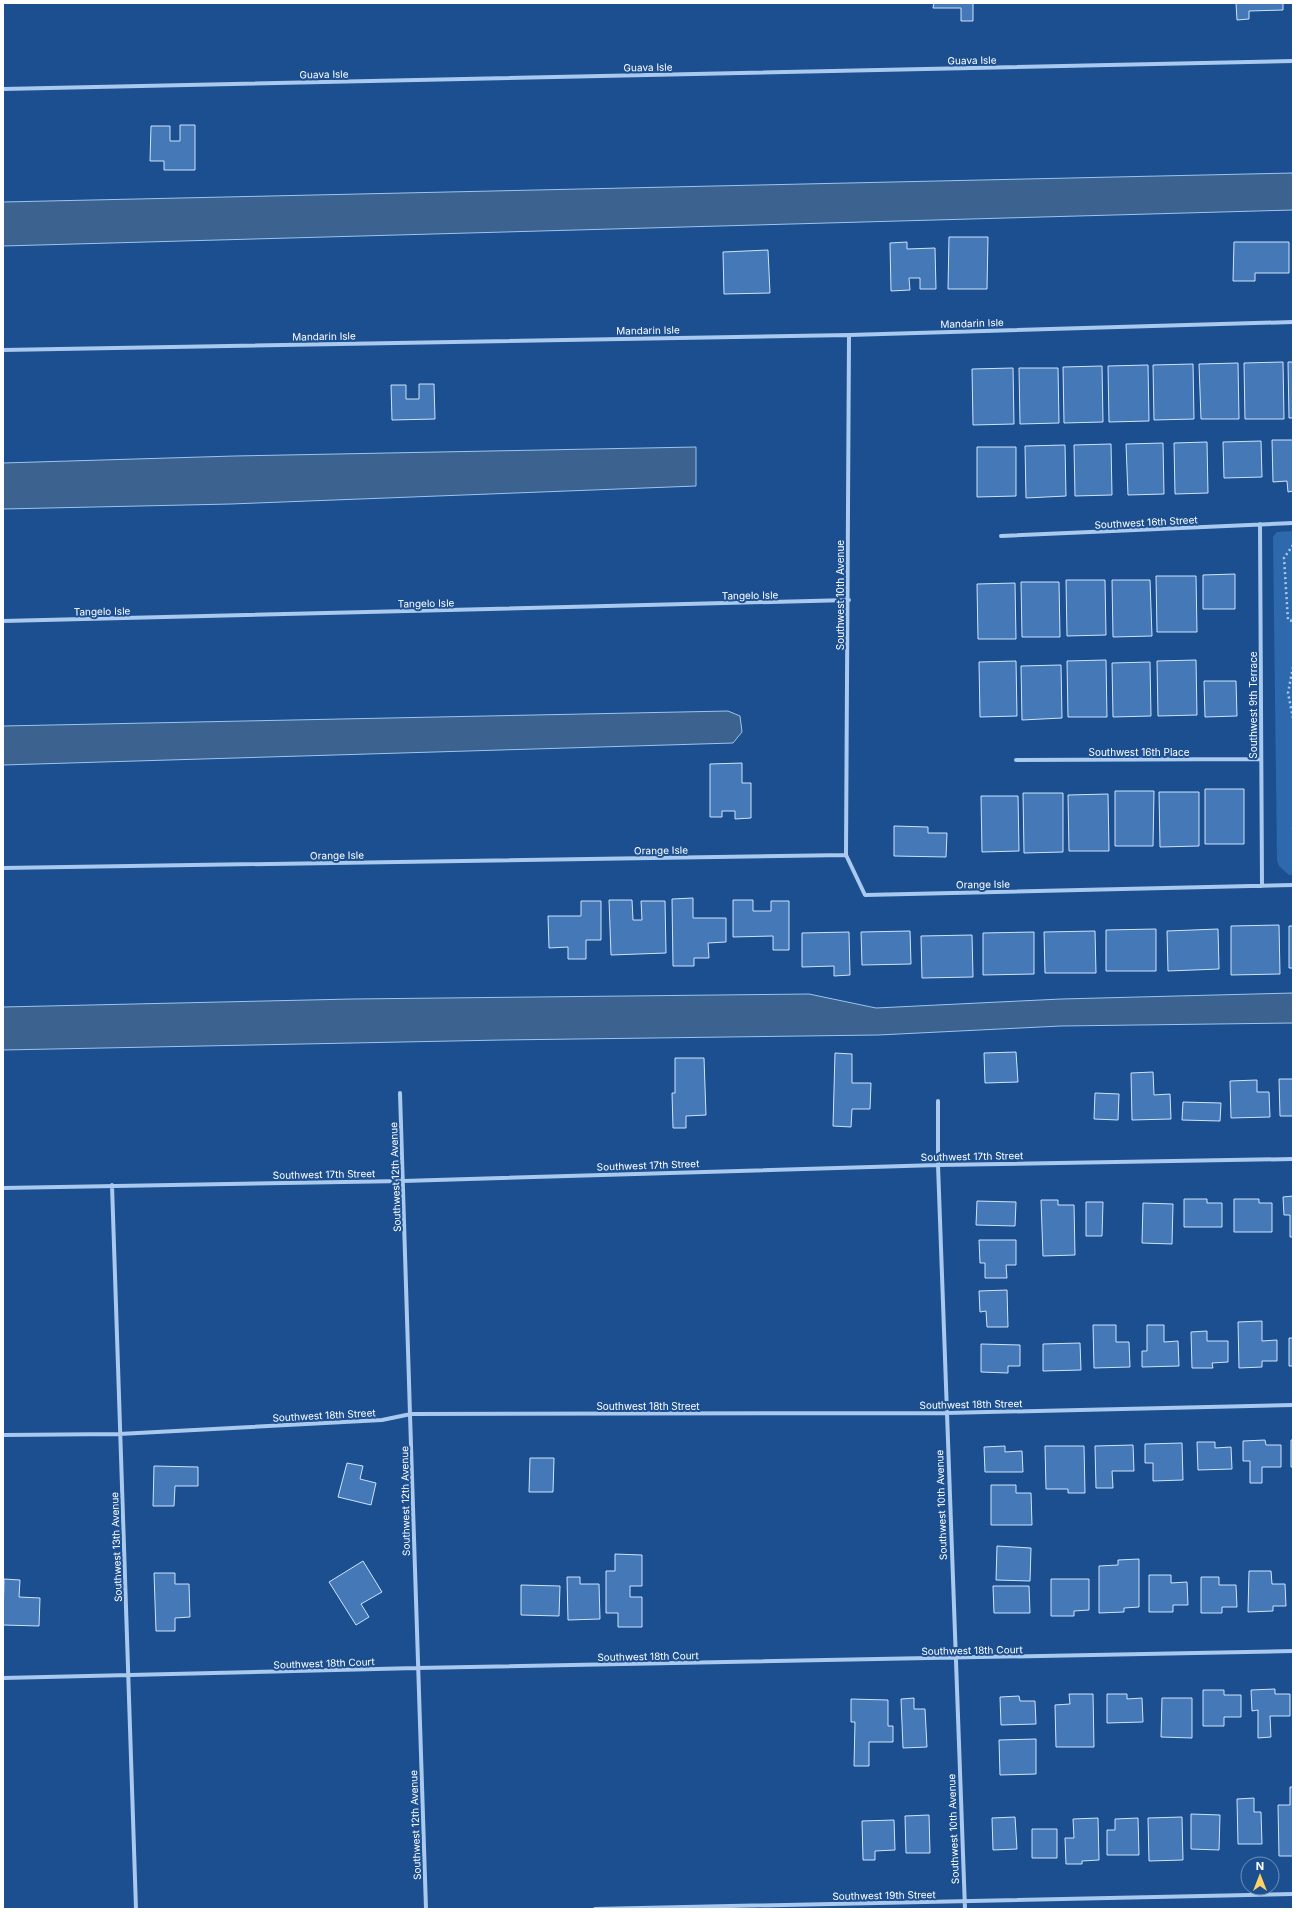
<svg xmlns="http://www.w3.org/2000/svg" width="1296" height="1912" font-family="Inter,sans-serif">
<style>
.green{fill:#2e69ad}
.water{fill:#3c6290;stroke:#9cc4f0}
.building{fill:#4478b7;stroke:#cfe3fa}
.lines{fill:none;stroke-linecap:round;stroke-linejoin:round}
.path{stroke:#a9c9ee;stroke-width:2.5;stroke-dasharray:2 3;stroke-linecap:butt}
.street{stroke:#a9c9ee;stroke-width:4}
.labels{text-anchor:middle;stroke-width:4;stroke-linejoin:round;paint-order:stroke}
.street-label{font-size:10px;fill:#fff;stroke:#1b4f8f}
</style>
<rect width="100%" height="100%" fill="#1b4f8f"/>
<!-- green -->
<path class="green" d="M1293 531V875H1289L1279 866 1277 860 1273 537 1277 532Z"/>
<!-- water -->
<path class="water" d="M1293 173V210L3 246V202Z
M696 447V486L231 504 3 509V463L234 456Z
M728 711 740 716 742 732 733 743 3 765V726Z
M1293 993V1023L1061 1026 878 1035 502 1040 3 1050V1007L352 999 809 994 876 1008 1061 999Z"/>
<!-- building -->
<path class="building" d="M934 3H973V21H961V8H933Z
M1236 3H1283V10L1249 11V19L1237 20Z
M180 125H195V170H164V161H150L151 126H170V141H180Z
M949 237H988L987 289H948Z
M907 242V249L935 248 936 289H920V278H909L910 290 891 291 890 243Z
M1234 242H1289V273H1255V281H1233Z
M768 250 770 293 724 294 723 252Z
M1283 362 1284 419H1245L1244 363Z
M1288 362H1293V418H1289Z
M1238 363 1239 419H1201L1199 364Z
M1193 364 1194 419 1154 420 1153 365Z
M1148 365 1149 421 1109 422 1108 366Z
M1102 366 1103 422 1064 423 1063 367Z
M1013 368 1014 424 973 425 972 369Z
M1019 368H1058L1059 423 1020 424Z
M419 384H434L435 419 392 420 391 385H406V399H419Z
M1272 440H1293V491L1288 492 1287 481 1273 482Z
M1261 441 1262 477 1224 478 1223 442Z
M1207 442 1208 493 1175 494 1174 443Z
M1163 443 1164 494 1128 495 1126 444Z
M1111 444 1112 495 1075 496 1074 445Z
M1065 445 1066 496 1026 498 1025 446Z
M977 447H1016V496L977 497Z
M1235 574V609H1203V575Z
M1156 576H1196L1197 632H1157Z
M1066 580H1105L1106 635 1067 636Z
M1112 580H1150L1152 636 1113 637Z
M1021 582H1059L1060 637H1022Z
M1015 583 1016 639H978L977 584Z
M1106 660 1107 717H1068L1067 661Z
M1196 660 1197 715 1158 716 1157 661Z
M1016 661 1017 716 980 717 979 662Z
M1150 662 1151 716 1113 717 1112 663Z
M1061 665 1062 718 1022 720 1021 666Z
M1204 681H1236L1237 716 1205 717Z
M742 763V783H751V818L735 819V811H722V817H710V764Z
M1205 789H1244V844H1205Z
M1115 791H1154L1153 846H1115Z
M1159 792H1199V846L1160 847Z
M1023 793H1063V852L1024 853Z
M1108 794 1109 851H1069L1068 795Z
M981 796H1018L1019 851 982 852Z
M894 826 928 827V833H947L946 857 894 856Z
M693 898V918H726V942L708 943 709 958H694V966H673L672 899Z
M609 900H632L633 920H642L641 901H665L666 953 611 955Z
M733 900H753V911H771V901H789V950H773V936L733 937Z
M581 901H601V940H586V959H568V947L549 948 548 916H581Z
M1279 925 1280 974 1231 975V926Z
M1289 926H1293V968H1289Z
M1156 929V971H1106V930Z
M1218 929 1219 969 1168 971 1167 931Z
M910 931 911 964 862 965 861 932Z
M1095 931 1096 973H1045L1044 932Z
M849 932 850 975 834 976V966L802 967V933Z
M1034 932V974L983 975V933Z
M972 935 973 977 922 978 921 936Z
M1016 1052 1018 1082 985 1083 984 1053Z
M835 1053 852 1054V1083H871L870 1109H852L851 1127 833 1126Z
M675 1058H704L706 1115 686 1116V1128H673L672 1093H675Z
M1153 1072 1154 1095 1170 1094 1171 1119 1132 1120 1131 1073Z
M1279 1079H1293V1116H1280Z
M1257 1080V1092H1269L1270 1117 1231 1118 1230 1081Z
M1095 1093 1119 1094 1118 1120 1094 1119Z
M1183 1102 1221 1103 1220 1121 1182 1120Z
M1293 1196V1237H1290V1215H1284L1283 1197Z
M1184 1199H1207V1203H1222V1227H1184Z
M1234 1199H1259V1203H1272V1232H1234Z
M1041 1200H1058V1205H1074L1075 1255 1043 1256Z
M977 1201 1016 1202 1015 1226 976 1225Z
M1086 1202H1103L1102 1236H1086Z
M1143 1203 1173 1204 1172 1244 1142 1243Z
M979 1240H1016V1265H1006L1007 1278H985V1263H980Z
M1007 1290 1008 1327H987L986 1311 980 1312 979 1291Z
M1262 1321V1341L1277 1340V1361H1262V1367L1239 1368 1238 1322Z
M1093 1325H1116V1342H1129L1130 1367 1094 1368Z
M1147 1325H1164V1342L1178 1341 1179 1366 1142 1367V1351H1147Z
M1207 1331V1341H1228V1362L1212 1363 1213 1368H1192L1191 1332Z
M1289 1338H1293V1366H1289Z
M1080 1343 1081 1370 1043 1371V1344Z
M981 1344 1020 1345V1366H1008V1373L981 1372Z
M1265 1440 1266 1445H1281V1467H1262V1483H1250V1461H1243V1441Z
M1291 1440H1293V1467H1291Z
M1197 1442H1215V1448L1231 1447 1232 1469 1198 1470Z
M1182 1443 1183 1480 1153 1481V1463H1145V1444Z
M1133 1445 1134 1471H1112L1113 1488H1096L1095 1446Z
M1005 1446V1452L1022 1451 1023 1472H985L984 1447Z
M1045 1446H1084L1085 1493H1068V1489H1046Z
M530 1458H554L553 1492H529Z
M347 1463 363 1466 360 1479 376 1483 371 1505 338 1497Z
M154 1466 198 1467V1486H175L174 1506H153Z
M991 1485H1016V1493H1031L1032 1525H991Z
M997 1546 1031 1548 1030 1581 996 1580Z
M615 1554 642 1555V1586H630V1597H642V1627H618V1613H606V1571H615Z
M1139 1559V1607L1124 1608V1612L1099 1613V1566L1118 1565V1560Z
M363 1561 382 1592 361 1604 369 1617 356 1625 329 1582Z
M1249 1571H1271L1272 1584H1285L1286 1606H1273V1611L1248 1612Z
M154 1573H175V1584H189L190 1617 175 1618V1631H156Z
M1149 1575H1171V1583L1187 1582 1188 1605H1173V1612H1149Z
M567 1577H580V1584H599L600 1619 568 1620Z
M1201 1577H1219V1585H1236L1237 1607H1222V1613H1201Z
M4 1579 20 1580 19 1597 40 1598 39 1626 3 1625Z
M1051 1579H1089V1610L1074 1611V1616H1051Z
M521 1585 560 1586 559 1616 521 1615Z
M993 1586H1029L1030 1613H994Z
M1275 1689V1694H1290V1716H1270L1271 1737 1258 1738V1710L1252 1711 1251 1690Z
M1203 1690H1224V1695H1241V1717H1224V1726H1203Z
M1069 1694H1093L1094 1747H1056L1055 1705 1070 1704Z
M1107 1694H1127V1699L1142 1698 1143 1722 1107 1723Z
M1019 1696 1020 1701H1035L1036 1724 1001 1725 1000 1697Z
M914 1698V1709H925L927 1747 903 1748 901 1699Z
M1162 1698H1192V1738L1161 1737Z
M851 1699 888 1700V1726H893V1742H869V1766H854L855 1722H851Z
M1036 1739V1774L1000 1775 999 1740Z
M1290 1787H1293V1856H1279L1278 1805H1290Z
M1254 1798V1812H1261L1262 1844H1238L1237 1799Z
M1191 1814 1220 1815 1219 1850 1191 1849Z
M929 1815 930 1853H906L905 1816Z
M1015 1817 1017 1849 993 1850 992 1818Z
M1182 1817 1183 1860 1149 1861 1148 1818Z
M1098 1818 1099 1860 1082 1861V1864H1066L1065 1838H1074L1073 1819Z
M1138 1818 1139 1855H1107V1830H1115V1819Z
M894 1820 895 1850 875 1851V1860H863L862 1821Z
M1032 1829H1057V1858H1032Z"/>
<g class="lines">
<!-- path -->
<path class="path" d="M1293 545 1284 558 1288 620 1293 621
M1293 667 1288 693 1293 718
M1293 828V829"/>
<!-- street -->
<path class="street" d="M3 89 1293 61
M3 350 849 335 1293 322
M1260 524 1262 886
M1001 536 1293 523
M3 621 849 600
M1016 760 1261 759
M846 855 849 335
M3 868 846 855 865 895 1293 885
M400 1093C409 1365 416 1637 426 1909
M938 1101V1165L965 1909
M112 1185 136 1909
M3 1188 403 1181 938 1165 1293 1159
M3 1435 119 1434 382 1420 411 1414 946 1413 1293 1405
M3 1678 417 1668 1293 1651
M595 1909 1293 1894"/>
</g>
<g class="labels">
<!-- street labels -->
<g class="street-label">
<text transform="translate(972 60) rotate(-1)" y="4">Guava Isle</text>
<text transform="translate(648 67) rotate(-1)" y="4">Guava Isle</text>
<text transform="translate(324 74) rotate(-1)" y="4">Guava Isle</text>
<text transform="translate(972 323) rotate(-2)" y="4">Mandarin Isle</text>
<text transform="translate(648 330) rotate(-1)" y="4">Mandarin Isle</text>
<text transform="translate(324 336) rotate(-1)" y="4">Mandarin Isle</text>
<text transform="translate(1146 522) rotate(-3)" y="4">Southwest 16th Street</text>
<text transform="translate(750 595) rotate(-1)" y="4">Tangelo Isle</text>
<text transform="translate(840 595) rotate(-90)" y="4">Southwest 10th Avenue</text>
<text transform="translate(426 603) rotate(-1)" y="4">Tangelo Isle</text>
<text transform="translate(102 611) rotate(-1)" y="4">Tangelo Isle</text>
<text transform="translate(1253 705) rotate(-90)" y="4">Southwest 9th Terrace</text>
<text x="1139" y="756">Southwest 16th Place</text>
<text transform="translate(661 850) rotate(-1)" y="4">Orange Isle</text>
<text transform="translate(337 855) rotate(-1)" y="4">Orange Isle</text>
<text transform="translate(983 884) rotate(-1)" y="4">Orange Isle</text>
<text transform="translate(972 1156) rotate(-1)" y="4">Southwest 17th Street</text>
<text transform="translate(648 1165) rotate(-2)" y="4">Southwest 17th Street</text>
<text transform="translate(324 1174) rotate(-1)" y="4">Southwest 17th Street</text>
<text transform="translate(395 1177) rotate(-92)" y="4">Southwest 12th Avenue</text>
<text transform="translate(971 1404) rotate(-1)" y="4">Southwest 18th Street</text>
<text x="648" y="1410">Southwest 18th Street</text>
<text transform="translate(324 1415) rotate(-3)" y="4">Southwest 18th Street</text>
<text transform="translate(405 1501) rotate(-91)" y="4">Southwest 12th Avenue</text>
<text transform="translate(941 1505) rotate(-92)" y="4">Southwest 10th Avenue</text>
<text transform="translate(116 1547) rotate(-92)" y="4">Southwest 13th Avenue</text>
<text transform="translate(972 1650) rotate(-1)" y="4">Southwest 18th Court</text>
<text transform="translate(648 1656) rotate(-1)" y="4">Southwest 18th Court</text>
<text transform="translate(324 1663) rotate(-2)" y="4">Southwest 18th Court</text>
<text transform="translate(415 1825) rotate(-92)" y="4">Southwest 12th Avenue</text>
<text transform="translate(953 1829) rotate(-92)" y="4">Southwest 10th Avenue</text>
<text transform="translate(884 1895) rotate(-1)" y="4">Southwest 19th Street</text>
</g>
</g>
<!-- border -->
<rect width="1296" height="1912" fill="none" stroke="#ffffff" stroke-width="8"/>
<!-- north arrow -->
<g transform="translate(1260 1876)"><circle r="19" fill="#1b4f8f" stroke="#7695bc"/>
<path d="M0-3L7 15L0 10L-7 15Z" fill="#ffd166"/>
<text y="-6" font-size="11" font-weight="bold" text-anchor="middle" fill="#ffffff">N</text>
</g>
</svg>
